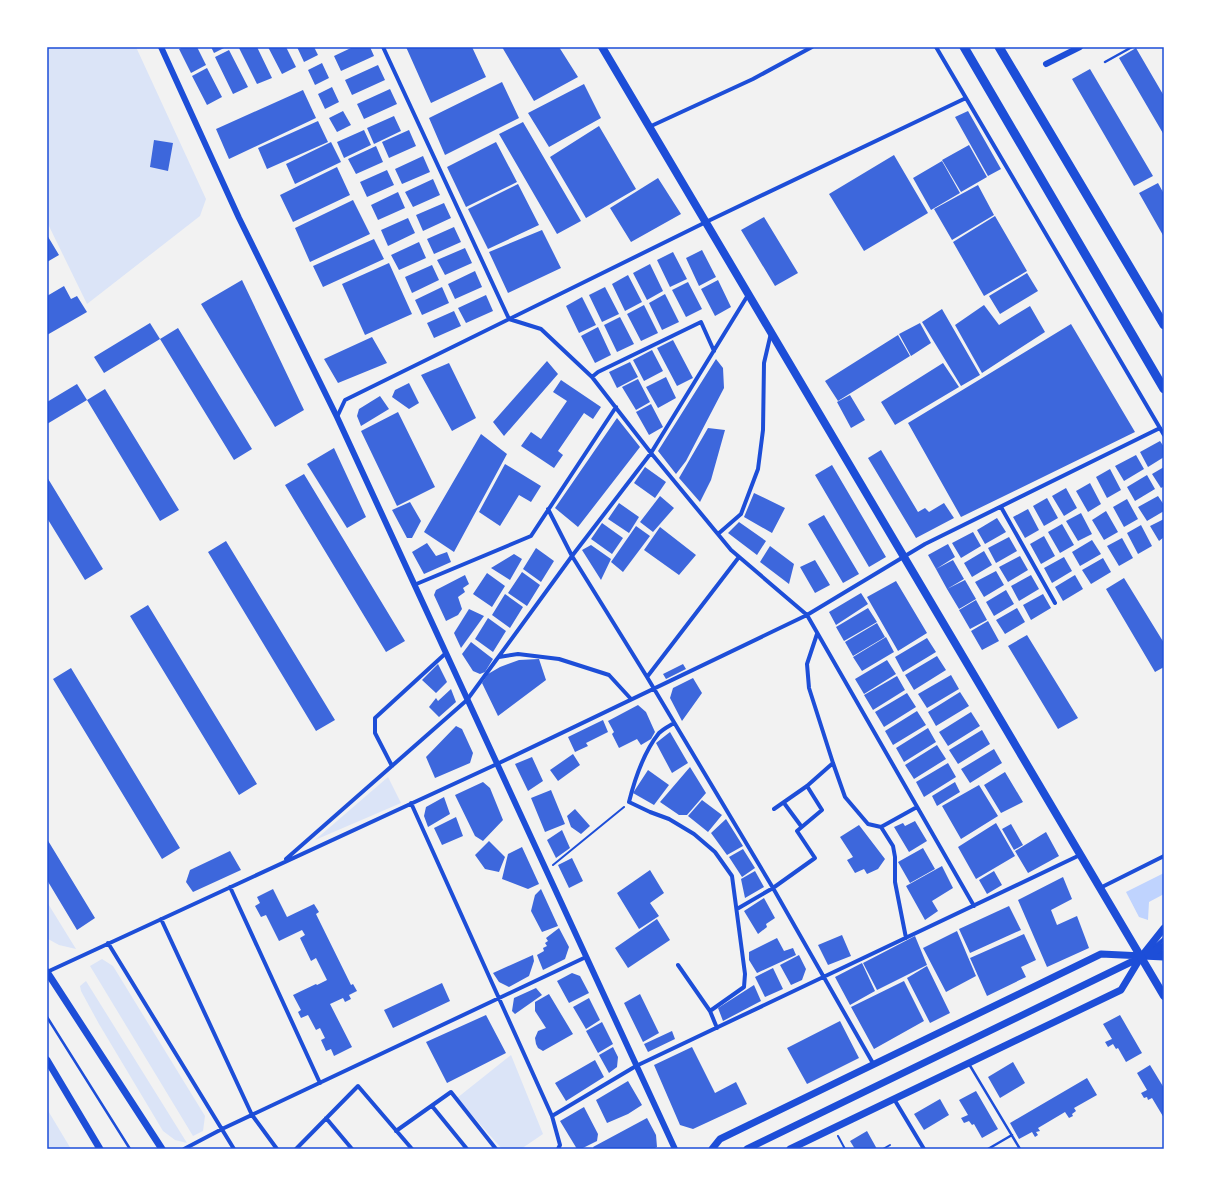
<svg xmlns="http://www.w3.org/2000/svg" width="1211" height="1196" font-family="Helvetica,sans-serif">
<style>
.green{fill:#dbe4f7}
.water{fill:#bfd3fe}
.building{fill:#3d67dc}
.lines{fill:none;stroke-linecap:round;stroke-linejoin:round}
.path{stroke:#1d4ed8;stroke-width:2}
.service{stroke:#1d4ed8;stroke-width:2.5}
.minor{stroke:#1d4ed8;stroke-width:4}
.tertiary{stroke:#1d4ed8;stroke-width:6}
.secondary{stroke:#1d4ed8;stroke-width:7}
.primary{stroke:#1d4ed8;stroke-width:8}
.motorway{stroke:#1d4ed8;stroke-width:9}
.neatline{fill:none;stroke:#1d4ed8;stroke-width:1.5}
</style>
<rect width="100%" height="100%" fill="#f2f2f2"/>
<!-- green -->
<path class="green" d="M47 47H136L206 199 200 216 87 304 47 222Z
M388 777 401 803 315 840Z
M47 902 76 949 59 945 48 939Z
M102 959 113 966 205 1116 203 1131 193 1136 90 966Z
M86 981 187 1143 175 1140 163 1131 99 1024 81 991 80 986Z
M511 1055 543 1134 521 1149H502L457 1098Z
M47 1109 71 1149H47Z"/>
<!-- water -->
<path class="water" d="M1164 873V894L1149 902 1148 920 1139 917 1126 892Z"/>
<!-- building -->
<path class="building" d="M183 47H197L206 65 191 73 179 49Z
M211 47H226L214 53Z
M241 47H257L272 78 257 84 239 48Z
M268 47H286L296 67 282 74Z
M297 47H314L318 55 304 62Z
M353 47H370L374 56 341 71 334 56Z
M406 47H472L486 77 431 103Z
M502 47H559L578 77 534 101Z
M1136 48 1164 96V135L1119 58Z
M229 50 248 87 233 94 215 57Z
M322 63 329 78 315 85 308 70Z
M378 65 385 80 352 95 345 80Z
M207 68 222 97 207 105 192 76Z
M1090 69 1153 176 1134 186 1072 79Z
M502 82 519 118 445 155 429 118Z
M584 84 601 118 549 147 528 113Z
M332 87 339 102 325 109 318 94Z
M390 89 397 104 364 119 357 104Z
M303 90 316 118 229 159 216 129Z
M343 111 351 125 337 132 329 118Z
M968 111 1001 169 988 176 955 117Z
M394 116 401 131 374 144 367 128Z
M318 121 328 142 267 169 258 148Z
M523 122 581 221 557 234 499 134Z
M599 126 636 189 586 218 550 157Z
M364 130 371 145 344 158 337 142Z
M409 130 416 146 389 158 382 142Z
M154 140 173 143 168 171 150 167Z
M331 142 341 162 295 184 286 164Z
M496 142 517 182 466 207 447 167Z
M969 145 987 177 961 192 942 160Z
M376 146 383 162 356 174 348 159Z
M894 155 928 213 864 251 829 194Z
M423 156 430 172 402 184 395 169Z
M942 161 960 193 931 210 913 178Z
M337 167 350 195 293 222 280 195Z
M387 170 394 185 367 197 360 182Z
M658 178 681 214 631 242 610 208Z
M433 179 440 195 413 207 405 192Z
M1158 183 1164 194V237L1139 193Z
M518 184 539 225 488 249 468 209Z
M978 185 994 215 952 240 934 209Z
M398 192 405 208 378 220 371 205Z
M353 200 370 234 310 262 295 228Z
M444 203 451 218 423 231 416 215Z
M995 216 1027 271 984 296 953 242Z
M764 217 798 273 775 286 741 230Z
M408 218 415 233 388 246 381 230Z
M454 227 461 242 434 254 427 239Z
M542 230 561 268 508 293 489 252Z
M47 235 59 255 47 262Z
M374 239 384 259 323 287 313 266Z
M419 242 426 258 399 270 391 255Z
M465 248 472 263 445 275 437 260Z
M702 250 716 277 699 286 686 258Z
M673 252 687 279 670 287 657 260Z
M389 263 412 314 365 335 342 284Z
M650 264 663 291 647 300 633 273Z
M432 265 439 280 412 293 405 277Z
M475 271 482 287 455 299 448 284Z
M1027 273 1038 291 1000 314 989 296Z
M628 275 642 302 625 311 612 284Z
M242 280 304 410 275 427 201 304Z
M718 280 731 307 715 316 701 289Z
M688 282 702 309 686 317 672 290Z
M64 286 71 299 77 296 87 312 47 335V296Z
M442 287 449 303 422 315 415 300Z
M605 287 619 314 602 322 589 295Z
M665 294 679 322 662 330 649 303Z
M486 295 493 311 466 323 458 308Z
M582 297 596 325 579 333 566 306Z
M644 305 658 333 641 341 627 314Z
M984 305 999 325 1030 306 1045 332 982 373 955 325Z
M942 309 980 375 961 386 922 322Z
M454 311 461 326 434 338 427 323Z
M620 317 634 344 617 352 604 325Z
M150 323 160 339 104 373 94 357Z
M920 323 931 343 911 356 899 334Z
M1071 324 1135 432 961 517 908 423Z
M598 327 611 355 595 363 581 336Z
M178 328 252 449 234 460 160 339Z
M898 335 910 356 838 401 825 381Z
M372 337 387 363 338 383 324 359Z
M673 340 693 378 677 386 657 348Z
M652 350 663 371 644 381 633 360Z
M716 359 723 368 724 388 686 461 676 474 658 451Z
M547 361 558 374 504 436 493 422Z
M630 362 638 377 617 388 609 372Z
M449 363 476 418 452 431 421 375Z
M943 363 959 387 895 425 881 402Z
M666 377 676 398 658 408 646 387Z
M638 379 650 402 636 410 622 387Z
M561 380 601 407 593 419 584 413 558 451 563 455 554 468 521 446 531 432 541 439 567 401 553 392Z
M409 383 419 403 409 409 392 397 395 390Z
M77 384 87 400 47 424V402Z
M105 389 179 510 160 521 87 400Z
M850 395 865 420 851 428 837 402Z
M380 396 389 409 361 426 357 416 359 409Z
M651 404 663 427 649 435 636 412Z
M398 412 435 487 397 506 361 431Z
M617 418 640 447 578 527 555 508Z
M708 428 725 430 711 480 700 502 679 478Z
M481 434 507 454 454 552 424 532Z
M1160 441 1164 447V457L1148 467 1140 452Z
M334 448 366 517 347 528 307 464Z
M881 450 918 512 925 508 929 512 944 503 954 518 916 538 868 458Z
M1136 455 1144 469 1124 481 1115 466Z
M505 464 541 486 531 502 519 495 500 526 479 512Z
M832 465 886 557 869 567 815 475Z
M645 467 666 482 655 498 634 483Z
M1164 467V486L1161 488 1152 474Z
M1110 469 1121 490 1107 498 1096 477Z
M304 474 405 641 386 652 285 485Z
M1147 475 1155 489 1135 501 1127 487Z
M47 477 103 569 85 580 47 518Z
M1090 483 1101 504 1088 512 1076 491Z
M1066 488 1077 508 1064 516 1052 496Z
M754 493 785 508 772 533 744 517Z
M660 496 674 508 653 532 640 522Z
M1158 496 1164 505V511L1147 521 1138 507Z
M1047 498 1058 518 1044 526 1033 506Z
M1127 499 1138 519 1124 527 1113 507Z
M410 502 421 521 412 538H407L392 510Z
M619 503 639 517 629 533 608 519Z
M1028 509 1039 530 1025 538 1013 517Z
M1106 511 1118 532 1104 540 1092 520Z
M1081 513 1092 534 1078 541 1066 521Z
M824 515 859 574 843 583 808 524Z
M997 518 1006 532 985 544 977 530Z
M1164 519V537L1159 541 1150 526Z
M739 522 766 541 757 555 728 533Z
M602 523 623 538 612 554 591 539Z
M1062 524 1074 545 1060 553 1048 532Z
M1141 525 1152 546 1138 554 1127 533Z
M636 526 650 536 623 572 611 562Z
M660 527 696 555 679 575 644 550Z
M973 532 981 546 961 558 952 543Z
M1044 536 1055 556 1041 564 1030 544Z
M1009 537 1017 551 996 563 988 548Z
M1122 538 1133 558 1119 566 1107 546Z
M1092 540 1101 554 1080 566 1072 552Z
M226 541 335 720 316 731 208 552Z
M427 543 436 556 447 552 451 562 424 574 412 552Z
M948 544 955 557 936 569 928 555Z
M591 545 611 559 601 580 582 550Z
M770 546 794 564 789 584 760 562Z
M536 548 554 561 541 582 523 569Z
M984 551 992 565 972 577 964 563Z
M514 554 522 559 510 580 491 568Z
M1020 556 1028 570 1008 582 999 567Z
M1064 557 1072 571 1052 583 1044 568Z
M1103 558 1111 572 1091 584 1082 570Z
M815 560 830 585 815 593 800 567Z
M953 560 964 579 947 589 936 569Z
M996 571 1004 585 984 597 975 582Z
M522 572 540 585 527 606 508 593Z
M487 573 505 586 492 607 473 594Z
M465 575 469 584 463 588 465 592 458 597 462 609 458 615 446 621 434 595 436 590Z
M1031 575 1039 589 1019 601 1011 586Z
M1075 575 1083 589 1063 601 1055 587Z
M1124 578 1164 643V667L1155 672 1106 589Z
M965 580 976 599 959 609 947 589Z
M896 581 927 633 898 651 867 597Z
M1006 590 1014 604 994 616 986 602Z
M861 593 868 604 836 625 829 612Z
M505 594 523 607 510 628 492 615Z
M1043 594 1051 608 1031 620 1023 605Z
M976 600 987 620 970 629 959 610Z
M148 605 257 784 239 795 130 616Z
M868 608 877 622 844 641 836 627Z
M1017 608 1025 622 1005 634 996 620Z
M469 609 484 616 461 648 454 633Z
M488 618 506 631 493 652 475 639Z
M988 621 999 641 982 650 971 631Z
M877 623 885 637 853 656 845 642Z
M1027 635 1078 718 1058 729 1008 646Z
M886 637 894 652 862 671 853 657Z
M927 638 936 652 903 672 895 657Z
M471 642 493 659 485 672 480 674 473 671 462 654Z
M937 656 946 670 914 690 905 675Z
M539 659 546 680 498 716 482 683 488 674 500 667 519 660Z
M887 660 896 674 864 694 855 679Z
M438 664 447 682 436 693 422 680Z
M683 664 686 669 666 679 663 674Z
M71 668 180 848 162 859 53 679Z
M951 675 959 689 927 708 918 694Z
M897 676 905 690 873 710 864 695Z
M693 678 702 693 682 721 670 698 673 688Z
M451 689 456 702 439 717 429 707 436 698 438 701Z
M960 692 969 706 936 726 928 712Z
M907 693 916 707 884 727 875 712Z
M638 705 646 712 655 732 651 739 641 745 637 739 619 748 612 734 614 732 608 721Z
M917 711 926 725 893 745 885 731Z
M971 712 980 726 948 746 939 732Z
M603 720 608 732 586 743 588 746 575 752 568 737Z
M456 726 462 729 473 753 470 763 435 778 426 757Z
M928 728 936 742 904 762 896 748Z
M982 730 990 744 958 764 949 750Z
M670 732 688 763 672 773 656 743Z
M937 745 946 759 914 779 905 765Z
M994 749 1002 763 970 783 961 769Z
M573 754 580 765 558 781 550 770Z
M532 757 543 781 528 791 515 764Z
M948 763 956 777 924 797 916 782Z
M690 767 706 793 687 815H679L660 802Z
M648 770 669 785 654 805 633 793Z
M1005 772 1023 802 1001 813 984 785Z
M483 782 490 788 503 820 483 841 475 836 455 795Z
M955 782 960 792 937 806 932 796Z
M979 785 998 816 961 839 942 806Z
M551 790 565 824 545 832 531 798Z
M444 797 450 814 428 827 424 816 426 807Z
M702 800 722 815 708 832 688 816Z
M575 809 590 826 581 834 571 827 567 816Z
M456 817 463 836 442 845 434 828Z
M726 819 743 846 727 855 711 833Z
M915 821 927 841 909 852 894 827 903 823 905 826Z
M996 823 1015 856 976 879 958 847Z
M1011 824 1023 845 1014 850 1002 829Z
M859 825 885 859 878 869 867 874 864 869 855 873 847 860 853 857 840 837Z
M562 830 570 848 556 858 547 840Z
M1046 832 1059 856 1028 873 1015 851Z
M47 839 95 918 77 930 47 880Z
M489 841 505 857 499 872 485 869 475 855Z
M522 847 539 884 528 889 502 879 508 854Z
M923 848 935 869 910 883 898 862Z
M743 849 755 868 742 877 729 857Z
M230 851 241 870 193 892 186 882 190 870Z
M572 858 583 881 569 888 558 865Z
M942 866 953 888 932 901 938 911 925 920 906 886Z
M650 870 664 893 650 903 659 916 639 929 617 893Z
M755 871 764 887 745 898 741 879Z
M994 871 1002 885 987 894 979 880Z
M1063 877 1072 899 1051 910 1057 925 1077 916 1089 948 1047 967 1018 900Z
M273 889 287 917 314 904 319 912 316 914 351 985 353 984 357 991 349 995 351 999 345 1002 343 998 330 1004 352 1047 334 1056 331 1049 326 1051 321 1040 325 1038 320 1028 316 1030 308 1015 301 1018 298 1012 301 1010 293 995 316 984 317 985 327 980 316 958 311 961 300 938 305 935 302 930 279 941 266 915 261 917 255 906 260 903 257 897Z
M541 889 558 926 542 932 531 911 535 895Z
M764 898 775 918 766 924 767 927 758 934 744 911Z
M1009 906 1021 930 970 953 959 929Z
M657 919 670 940 628 968 615 948Z
M559 928 569 947 565 959 543 970 537 955 544 951 543 948 547 946 545 943 548 941 546 938Z
M957 931 976 976 946 992 923 948Z
M1024 934 1036 960 1021 967 1026 977 987 996 970 958Z
M842 935 851 956 828 965 818 945Z
M915 936 927 965 877 990 863 963Z
M777 938 784 951 793 948 796 955 757 973 749 960V952Z
M533 955 534 961 529 976 509 987 499 982 493 973Z
M799 955 806 969 802 980 791 985 780 965Z
M862 963 875 991 850 1005 835 977Z
M927 966 950 1013 930 1023 907 978Z
M773 968 783 989 765 997 755 977Z
M572 973 580 976 589 993 569 1003 557 981Z
M904 981 924 1021 874 1049 851 1007Z
M442 983 450 1001 393 1028 384 1010Z
M754 985 761 1001 723 1021 718 1008Z
M536 988 542 995 515 1014 512 1011 514 998Z
M549 994 573 1034 543 1051 538 1048 536 1044 535 1038 538 1031 546 1028 535 1011V1002Z
M640 994 659 1033 643 1042 624 1003Z
M589 998 600 1020 586 1029 573 1007Z
M486 1015 506 1053 447 1083 426 1042Z
M1120 1015 1142 1053 1126 1062 1118 1048 1116 1049 1113 1044 1108 1047 1105 1042 1112 1039 1103 1024Z
M840 1021 859 1058 807 1084 787 1048Z
M602 1022 613 1044 598 1053 586 1031Z
M672 1031 675 1039 648 1052 644 1044Z
M613 1047 618 1057 617 1067 609 1073 599 1055Z
M692 1047 715 1093 736 1082 747 1104 693 1129 680 1125 654 1065Z
M595 1060 604 1077 566 1101 555 1083Z
M1013 1062 1025 1083 1000 1098 988 1077Z
M1150 1065 1164 1088V1118L1152 1098 1148 1100 1147 1097 1144 1098 1141 1093 1147 1090 1137 1073Z
M1087 1078 1097 1095 1074 1108 1076 1111 1072 1114 1073 1116 1069 1118 1065 1112 1038 1128 1040 1131 1036 1132 1038 1135 1035 1137 1032 1132 1019 1139 1010 1123Z
M628 1081 642 1105 628 1114 607 1123 596 1100Z
M976 1091 998 1129 982 1138 974 1124 972 1125 969 1121 964 1123 961 1118 968 1115 959 1100Z
M940 1099 949 1115 924 1130 914 1114Z
M584 1107 598 1134 597 1141 581 1149H577L560 1121Z
M647 1118 656 1135 657 1147 653 1149H594L593 1147Z
M867 1131 877 1149H855L850 1141Z"/>
<g class="lines">
<!-- path -->
<path class="path" d="M553 865 624 807
M838 1136 845 1149
M883 1149 890 1145"/>
<!-- service -->
<path class="service" d="M1105 62 1132 47
M47 1017 130 1149
M969 1064 1020 1149
M988 1149 1012 1135"/>
<!-- minor -->
<path class="minor" d="M383 47 509 319 541 329 592 377 651 453 731 550 807 615 974 906
M936 47 1164 435
M649 127 753 79 812 47
M592 377 598 372 701 322 714 351
M337 417 345 400 706 222 966 98
M1001 507 1055 603
M548 509 572 556 647 677 773 888 874 1065
M718 534 741 514 758 469 763 430 764 363 771 333
M414 585 531 536 616 407
M817 634 807 664 809 688 833 763 845 797 868 824 881 827 893 846 895 857V882L906 938
M499 657 518 654 559 659 609 675 631 699
M647 677 739 557
M674 723C669 726 663 729 659 733 643 753 635 778 629 802L650 812 669 819 694 834 715 852 732 876 745 974 744 987 710 1011
M392 766 375 733V718L446 653
M411 803 552 1116 636 1066 1080 855
M784 803 801 826
M774 809 807 786 833 763
M881 827 917 807
M286 859 467 700 572 556 651 453 748 295
M230 887 320 1083
M1100 888 1164 856
M737 909 773 888 815 858 797 831 822 810 807 786
M161 919 252 1115 277 1149
M108 943 234 1149
M1150 951 1164 939
M1154 954 1164 952
M678 965 710 1011 717 1028
M47 972 497 764 807 615 925 544 1160 428
M894 1099 924 1149
M432 1106 467 1149
M552 1116 560 1145 558 1149
M326 1118 352 1149
M396 1131 451 1092 496 1149
M184 1149 222 1129 586 957
M296 1149 358 1086 412 1149"/>
<!-- tertiary -->
<path class="tertiary" d="M161 47 239 218 337 417 675 1149
M1046 64 1080 47"/>
<!-- secondary -->
<path class="secondary" d="M47 972 162 1149
M47 1060 100 1149
M712 1149 720 1139 1101 954 1164 957
M747 1149 1164 946
M790 1149 1121 990 1141 957 1164 928"/>
<!-- primary -->
<path class="primary" d="M602 47 1164 996"/>
<!-- motorway -->
<path class="motorway" d="M964 47 1164 389
M999 47 1164 325"/>
</g>
<!-- border -->
<rect width="1211" height="1196" fill="none" stroke="#ffffff" stroke-width="96"/>
<rect x="48" y="48" width="1115" height="1100" class="neatline"/>
</svg>
